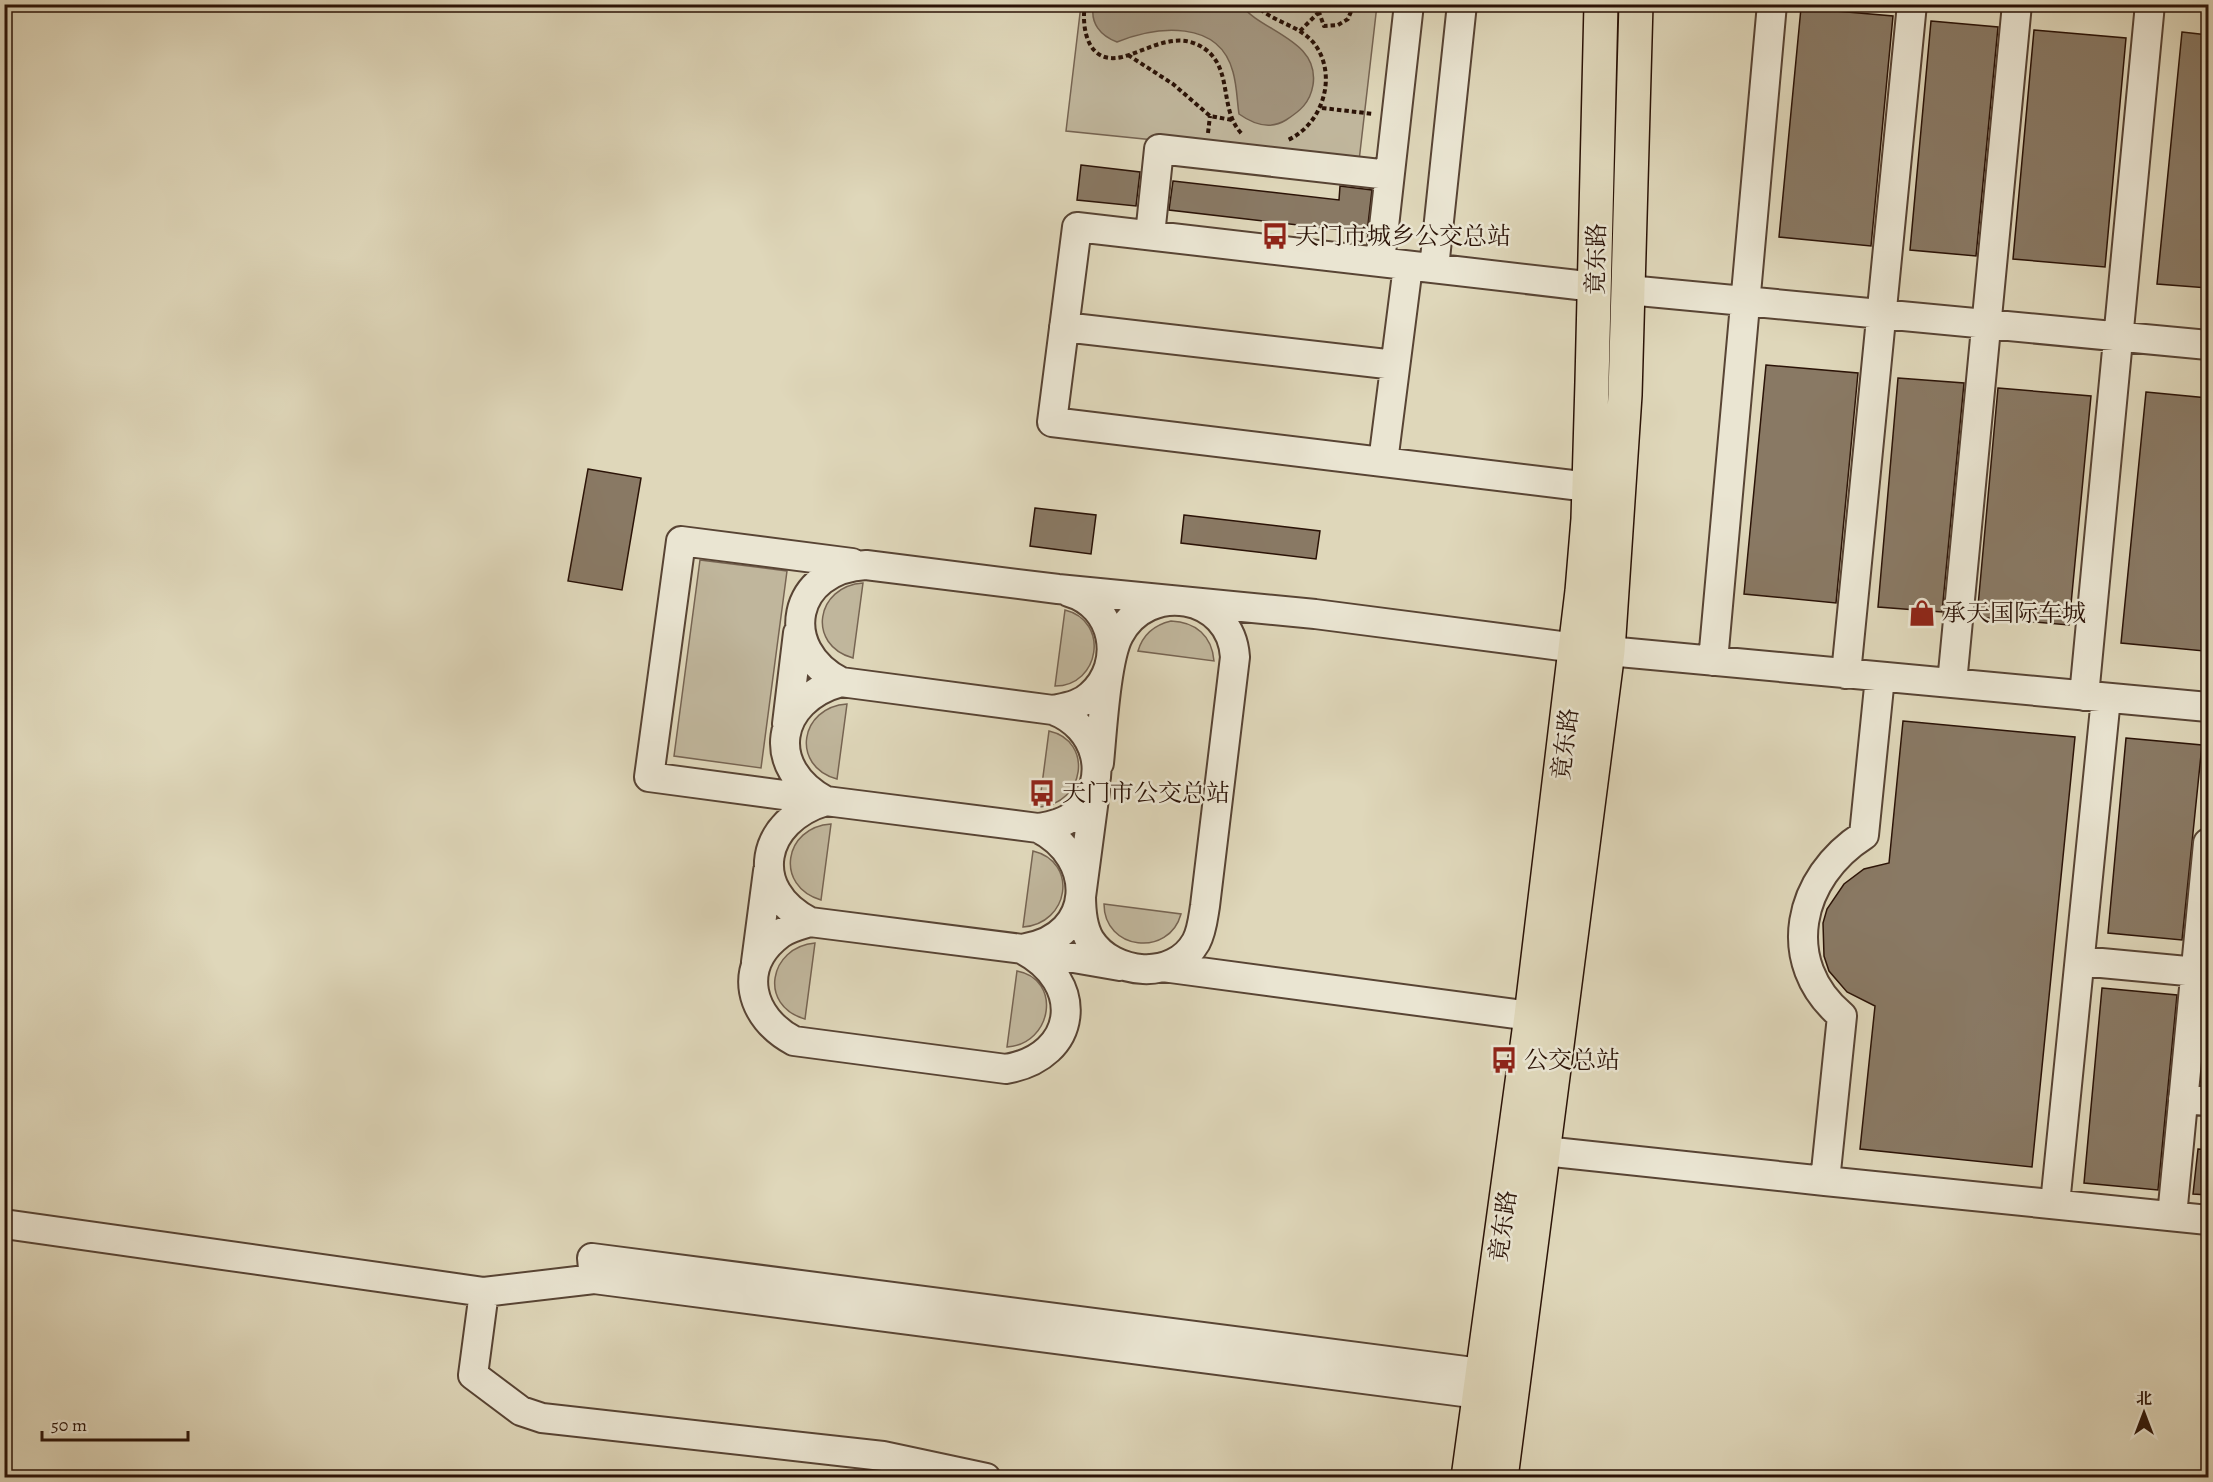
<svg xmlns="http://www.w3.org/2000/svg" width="2213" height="1482" font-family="Alegreya,'Noto Serif SC',serif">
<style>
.green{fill:#c0b69c;stroke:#766452;stroke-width:1.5}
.water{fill:#a2947d;stroke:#72604e;stroke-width:1.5}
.building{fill:#897964;stroke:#2b1307;stroke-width:1.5}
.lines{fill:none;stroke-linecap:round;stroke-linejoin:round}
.minor-casing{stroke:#584434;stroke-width:32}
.major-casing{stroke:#2b1307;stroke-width:36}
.path{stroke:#2b1307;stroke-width:4;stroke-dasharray:4.5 3;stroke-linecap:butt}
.minor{stroke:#eae5d2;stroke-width:28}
.major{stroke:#dfd7ba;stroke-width:33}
.labels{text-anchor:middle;stroke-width:5;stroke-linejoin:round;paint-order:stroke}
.poi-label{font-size:24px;fill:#2b1307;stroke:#eae5d2;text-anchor:start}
.street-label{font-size:24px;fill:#2b1307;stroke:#eae5d2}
</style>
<rect width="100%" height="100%" fill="#dfd7ba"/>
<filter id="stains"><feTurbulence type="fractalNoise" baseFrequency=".00333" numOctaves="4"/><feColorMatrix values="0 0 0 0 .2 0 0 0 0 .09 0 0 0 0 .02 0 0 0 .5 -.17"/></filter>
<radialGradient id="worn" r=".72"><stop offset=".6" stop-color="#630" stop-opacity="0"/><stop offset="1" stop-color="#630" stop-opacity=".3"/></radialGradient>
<!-- green -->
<path class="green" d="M1081 5H1377L1359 161 1066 131Z
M700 560 787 571 761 768 674 756Z
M863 583 853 658C806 645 816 586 863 583Z
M1065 610C1110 621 1100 686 1055 686Z
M1171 621C1196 622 1212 636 1214 661L1138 651C1143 634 1154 625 1171 621Z
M847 704 837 779C790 766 800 707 847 704Z
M1049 731C1094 741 1085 804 1039 807Z
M831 824 821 900C774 886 784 827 831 824Z
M1033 851C1079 862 1069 924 1023 927Z
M1104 904 1181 914C1169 958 1104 950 1104 904Z
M815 943 805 1019C758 1006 769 947 815 943Z
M1017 971C1062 979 1053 1044 1007 1047Z"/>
<!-- water -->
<path class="water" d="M1094 4 1241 5C1262 32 1320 40 1313 85 1310 103 1300 111 1286 120 1270 130 1253 124 1239 114 1237 101 1237 86 1233 72 1219 19 1157 26 1117 42 1101 36 1089 23 1094 4Z"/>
<!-- building -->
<path class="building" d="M1801 8 1893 16 1871 246 1779 237Z
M1931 21 1998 27 1976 256 1910 250Z
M2034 30 2126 38 2105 267 2013 259Z
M2182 32 2208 35V288L2157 284Z
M1081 165 1140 172 1136 206 1077 200Z
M1173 181 1339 200 1340 186 1372 190 1367 233 1169 210Z
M1766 365 1858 373 1836 603 1744 594Z
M1898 378 1964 383 1942 612 1878 607Z
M1998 388 2091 396 2069 625 1977 617Z
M2146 392 2208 398V603L2204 651 2121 643Z
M588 469 641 478 622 590 568 581Z
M1035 508 1096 515 1091 554 1030 546Z
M1184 515 1320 531 1316 559 1181 543Z
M1903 721 2075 737 2032 1167 1860 1149 1875 1006 1847 992 1829 971 1824 956 1823 923 1827 909 1844 884 1864 869 1889 863Z
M2126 738 2202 745 2182 940 2108 933Z
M2102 988 2177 995 2158 1190 2084 1183Z
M2198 1149 2208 1150V1195L2193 1194Z"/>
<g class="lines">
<defs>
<path id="minor" d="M1150 235 1159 149 1389 175
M1380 262 1409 4
M1434 268 1462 4
M1628 290 2208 345
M1064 327 1395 365
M1383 462 1408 266
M1589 487 1052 422 1077 227 1595 287
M1713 661 1772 4
M1846 674 1912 4
M1880 677 1864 835C1798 877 1778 962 1842 1016L1825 1181 2208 1220
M841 682C775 700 764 768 826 801L1038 828C1052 826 1066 823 1076 813 1113 780 1097 726 1053 710L841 682C776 648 792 569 866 565L1058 589 1315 614 1576 648 2208 707
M1952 683 2017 4
M2084 696 2150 4
M1053 710C1067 707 1081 705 1091 695 1126 664 1115 605 1069 592
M787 724 798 633
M821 800 649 777 681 541 852 563
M826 801C761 820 746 889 810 922L1022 949 1120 966
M1081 895C1081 910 1082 927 1090 940 1113 976 1174 981 1196 942 1202 931 1203 918 1205 906L1235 657C1231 594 1148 580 1119 635 1106 659 1102 733 1099 763
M1079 912 1095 791
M810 922C800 925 788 928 780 934 736 967 750 1018 794 1041L1006 1069C1079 1056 1086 982 1022 949
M1026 948C1095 936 1098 858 1038 828
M2080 961 2208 973
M756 962 768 871
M1163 967 1553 1019
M2183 1099 2208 1101
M1544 1151 1825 1181
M2055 1204 2106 698
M2172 1216 2208 843
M4 1224 484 1292 473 1375 521 1411 542 1418 883 1456 986 1478
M484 1292 594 1279
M1502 1397 594 1279 592 1258 1504 1376"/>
<path id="major" d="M1468 1478 1531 1016 1582 591 1588 519 1592 382 1601 4
M1501 1478 1608 651 1625 395 1636 4"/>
</defs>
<!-- minor casing -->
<use href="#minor" class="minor-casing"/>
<!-- major casing -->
<use href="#major" class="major-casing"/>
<!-- path -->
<path class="path" d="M1085 4C1081 29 1088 65 1122 57 1149 50 1177 29 1205 49 1234 70 1218 111 1243 135
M1255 4C1271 22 1297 24 1313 42 1339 74 1323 124 1288 140
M1316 4 1324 26 1338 25 1348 19 1354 4
M1317 4 1329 7 1345 4
M1368 4 1387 9
M1300 31 1318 13
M1128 55 1173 84 1210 116 1232 120
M1322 108 1374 114
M1208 133 1210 116"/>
<!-- minor -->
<use href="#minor" class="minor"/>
<!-- major -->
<use href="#major" class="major"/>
</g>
<!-- icons -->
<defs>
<symbol id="bus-bare" viewBox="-9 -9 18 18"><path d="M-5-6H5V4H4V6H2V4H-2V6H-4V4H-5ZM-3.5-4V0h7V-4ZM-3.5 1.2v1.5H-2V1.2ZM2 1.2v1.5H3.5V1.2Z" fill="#8f2418" stroke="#eae5d2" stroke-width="2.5" paint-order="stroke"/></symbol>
<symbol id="shop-bare" viewBox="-9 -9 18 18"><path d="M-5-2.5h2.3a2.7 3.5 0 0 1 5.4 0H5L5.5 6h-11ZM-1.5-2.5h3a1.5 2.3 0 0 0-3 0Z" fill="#8f2418" stroke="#eae5d2" stroke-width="2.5" paint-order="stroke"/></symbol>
</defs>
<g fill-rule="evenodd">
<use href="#bus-bare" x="1256" y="217" width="38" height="38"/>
<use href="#shop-bare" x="1903" y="594" width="38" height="38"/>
<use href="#bus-bare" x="1023" y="774" width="38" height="38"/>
<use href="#bus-bare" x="1485" y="1041" width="38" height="38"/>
</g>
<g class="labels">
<!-- poi labels -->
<g class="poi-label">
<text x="1295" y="244">天门市城乡公交总站</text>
<text x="1942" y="621">承天国际车城</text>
<text x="1062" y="801">天门市公交总站</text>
<text x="1524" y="1068">公交总站</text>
</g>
<!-- street labels -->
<g class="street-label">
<text transform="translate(1596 259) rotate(-89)" y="8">竟东路</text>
<text transform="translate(1565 744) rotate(-83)" y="8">竟东路</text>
<text transform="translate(1503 1226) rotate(-82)" y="8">竟东路</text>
</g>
</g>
<!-- margin -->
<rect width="2213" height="1482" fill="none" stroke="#dfd7ba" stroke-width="24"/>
<rect x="6" y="6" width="2201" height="1470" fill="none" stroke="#2b1307" stroke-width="3"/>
<rect x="12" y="12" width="2189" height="1458" fill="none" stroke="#2b1307" stroke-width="1.5"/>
<!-- north arrow -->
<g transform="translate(2144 1413)" stroke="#eae5d2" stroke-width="4.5" paint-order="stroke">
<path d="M0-4.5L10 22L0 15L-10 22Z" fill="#2b1307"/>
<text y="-9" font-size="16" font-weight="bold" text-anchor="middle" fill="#2b1307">北</text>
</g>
<!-- scale -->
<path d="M42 1431v9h146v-9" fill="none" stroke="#2b1307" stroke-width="3"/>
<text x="51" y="1431" font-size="18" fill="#2b1307" stroke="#eae5d2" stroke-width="4.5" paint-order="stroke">50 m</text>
<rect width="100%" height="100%" filter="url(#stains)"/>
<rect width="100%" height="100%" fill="url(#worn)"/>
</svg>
